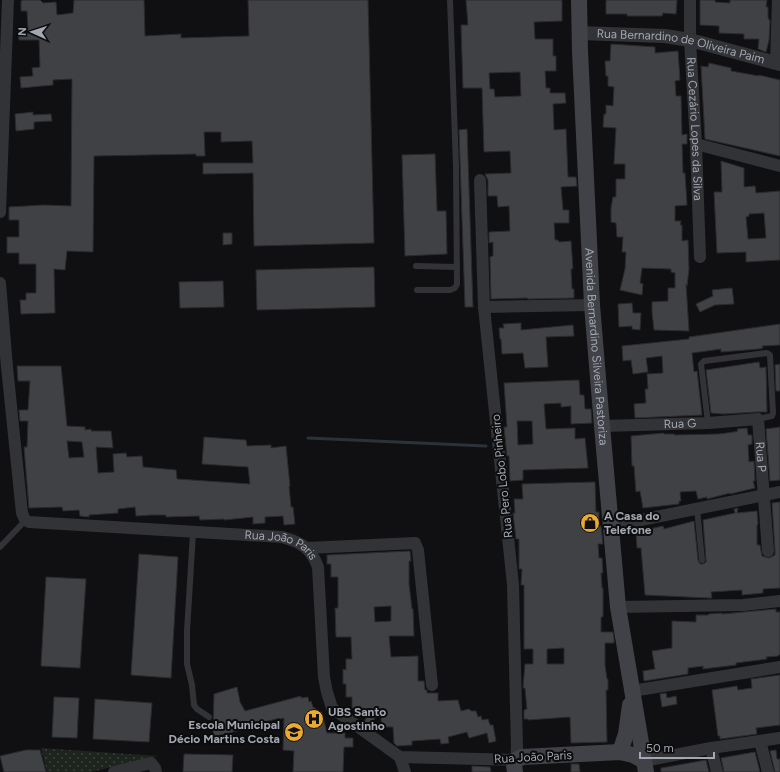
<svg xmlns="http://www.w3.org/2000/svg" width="780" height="772" font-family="Figtree,sans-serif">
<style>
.park{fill:url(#park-dots)}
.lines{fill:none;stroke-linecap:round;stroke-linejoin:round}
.stream{stroke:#2b333a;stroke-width:3}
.building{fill:#3f4145;stroke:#2b2b2e;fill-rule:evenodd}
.service{stroke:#323337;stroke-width:6}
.minor{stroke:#323337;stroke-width:12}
.tertiary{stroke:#323337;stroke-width:14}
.secondary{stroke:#404247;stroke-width:16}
.labels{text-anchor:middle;stroke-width:4;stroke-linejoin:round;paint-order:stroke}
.street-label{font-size:12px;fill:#a2a7b2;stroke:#0c0c0d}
.poi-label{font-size:12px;font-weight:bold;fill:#a2a7b2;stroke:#0c0c0d;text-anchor:start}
</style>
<defs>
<pattern id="park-dots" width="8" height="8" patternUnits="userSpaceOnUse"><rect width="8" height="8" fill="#1d241e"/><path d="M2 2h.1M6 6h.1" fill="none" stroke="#3b413c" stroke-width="1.8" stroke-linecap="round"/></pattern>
</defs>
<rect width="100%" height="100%" fill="#101012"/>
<!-- park -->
<path class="park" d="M41 748 158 756 91 772H47Z"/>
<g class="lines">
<!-- stream -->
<path class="stream" d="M308 438 486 446"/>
</g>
<!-- building -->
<path class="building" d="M23 0H40L43 3 56 2 57 15 73 13 74 0H144L145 36 181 34V38L249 36 248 0H368L374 243 254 246 253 173 203 174V163H253L252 141 221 142V132H204L205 156H196V154L94 156 93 252 67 251 65 270 54 269 55 313 21 314 20 300H26V293H36V264H19V253H7V237H19V220H9V207L44 205 71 206 72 79 53 80V85L21 88 20 77 33 76 32 68 40 67 39 40H19L18 31 28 30 27 11H21V1Z
M466 0H562V21L534 22 535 39H553V56H556V71H545L546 88H550V93H565L566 103 553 104 554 130 566 129 568 177H576L577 186 561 187 563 210H569V223H554L555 240H558L559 242 571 241 573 269H571L572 289H574V298L528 299 527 298 491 299 490 257 493 256V242L489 243V232L510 231 509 206 498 207 497 196H488V180L485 174 511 173 510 151 484 152 482 88H463L461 25H468ZM520 72 521 96 495 97 494 89H490L489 73Z
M606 0H677L676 14 663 13 662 16H627V14H606Z
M700 0H715V2L730 3V0H767L766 7H768V17L769 20H770L769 40 766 52 758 49 759 39H744V34L719 33V26L700 25Z
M611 44 655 47V53L678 51 680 80 675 81 676 96H681L682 135 687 134V144H682L683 173H685L687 205 675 206V221H681L680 225H682V241L688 240 689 269 687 286 686 284 689 331 654 330 652 312V302L668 301V288H675V273L671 272V269L642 268 640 283 643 284 642 295 620 290 625 269 626 252H622L623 237H617L616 223 611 222V208L613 197H616V179H625V164H614L616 128 603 127 604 114H606V105L613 106 614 87 608 86V76H606L605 61H610Z
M709 63 731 68V71L759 76V75L780 80V156L705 139 701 66 708 67Z
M33 112V115L51 114 52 121 34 122V129L16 131 15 114Z
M467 129 473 307H465L459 130Z
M435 154 437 211H446L447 254 405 256 402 155Z
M721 161 744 168V187L755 186 756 193 780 191V260L746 262V252L717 253 714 192H722ZM764 213 766 238 748 239 746 217 749 216V214Z
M223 233H232V244L223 245Z
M374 267 375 307 257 310 256 270Z
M223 281 224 307 180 308 179 282Z
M732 288 734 304 715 305 700 312 696 304 713 296 712 290Z
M632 303 633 313H641L640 330 632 329V326L619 327 618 304Z
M521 323V330L573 325 574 336 546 337 548 367 525 368 523 353 502 354 501 339H500L499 328H504L503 324Z
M780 324V345L762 346 763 348 758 349 721 352V349L692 353 694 372 697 371 702 415 635 418 634 404 646 403 645 389H648L647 374 663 373 662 356 646 358 648 372 633 374 631 360 623 361 622 346 689 339V337Z
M759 362 760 368 766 367 767 412H757L723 414 711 413 706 370Z
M780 364V391H776L775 365Z
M17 366H61L67 426 85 427V430L91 429V431H111L113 448 96 447 98 473 114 472 113 454 126 453 127 457 142 456 143 467 176 470 177 479 250 484 248 467 202 464 204 437 246 440 247 446 271 445V448L286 446 290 486H289L291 507H293L295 524 284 525 283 516 265 517V523L253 524V517L224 520V519L200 520 199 516 166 517V515H151L136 516 135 507 118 509V513L89 515V517L80 516 79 510 63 511 62 507 29 508 24 447H27L28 421H20L19 410H28L30 381H18ZM67 441 82 442 84 457 69 458Z
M579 380 580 395H584L585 409H591L592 423 571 424V406L561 407V403L544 404 546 429 575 428V439L585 438 588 468 523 470V480L510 481 509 456H507L504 427H507L504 383ZM517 421H532L533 444 518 445Z
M780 427V480L770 481 766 429Z
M747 428 748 435H752V444L748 445 749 462 754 461 755 481H753L755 488 730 494V493L707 499V497L698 499 696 491 680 492 681 501H679V504L643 508 640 491 636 492 634 466H632L631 436 664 433V434H674L675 435 719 434 734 432 738 431 737 429Z
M595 482 596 512H599V526H601L603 544H598L599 558H602L603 573H601L602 588H603V617H601V632H613L614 639V643H605V665L607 679H608V690H606L607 742 571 743 570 717 528 720V719H524V710L527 709 525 688H523L525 664H533V649H524V585H521L522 569H519V539H516L513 513H515L514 499H523L522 484ZM564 648V664H547V649Z
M780 502V588L763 589V593L742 595V590L711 592 712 598H709L645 595 641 548H637L636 532 663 526 664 529 694 521 698 560 700 564H703L706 562V560L703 520 735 513 734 509 738 508 737 513 757 511 758 524 757 525V545H760L762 556 769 558 775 555V551L772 503Z
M410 551 411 561H409V584L412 609H413L414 636H389L391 657 418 656V681H424L425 690H427V693H438V701L458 700 461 711 469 709 471 711H476L478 717 481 716 482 720 488 719 490 725H493L496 741 489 743 487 733 469 738 467 732 448 737 449 743 441 744 440 739 412 741V745L397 746 394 743 393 727H382L380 710 370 726 364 722 370 711 363 710V708H352V697H346V684H343V669L346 670V659H352L351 637H336L335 608H338V577H331V564H327V555ZM391 606V621L375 622 374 607Z
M139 554 178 557 171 678 131 675Z
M46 577 86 579 80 668 41 666Z
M776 609V612H780V654L778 656 766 657 767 659 736 663V665L703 669V666L688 668V674L644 681 643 671 655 669 652 651 672 648V621L696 622V615H708L709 614 722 613V614Z
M780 675V725L756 728 757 734 720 739V736H718L712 690 737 686 738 690 752 688 751 679Z
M237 687 240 702 245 711 301 696V698L308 697 309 702 311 701 313 707 322 713 327 733H345V738H353V747H344L343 772H293L294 751 283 750 284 718 280 719V718L244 727V729L213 737 214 694Z
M666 693 667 698 676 696 677 704 662 707 660 694Z
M54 697 79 698 77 738 52 737Z
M95 699 152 703 149 742 93 739Z
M26 750H40L46 772H4L0 756Z
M776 750 777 759H780V772H775L770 751Z
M755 752 760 772H724L721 758Z
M184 754 233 755 232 772H183Z
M706 760 709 772H661V768Z
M571 764H579L580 772H571Z
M472 766 490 767 491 772H472Z"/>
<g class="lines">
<!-- service -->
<path class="service" d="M416 266 457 267
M417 290H450L455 288 457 284 456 166 450 0
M708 423 701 364 704 361 767 353 770 355 773 413 772 416 758 419
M697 508 702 560
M193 533 187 631V664L192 685 194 705 197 709 209 717
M0 547 21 525 25 520"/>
<!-- minor -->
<g class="minor">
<path id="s1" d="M690 0V40L696 144 700 257"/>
<path d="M776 63 778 0"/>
<path d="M696 144 780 166"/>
<path d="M0 212 8 0"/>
<path id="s2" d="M0 283 7 367 22 513 25 520 29 522 282 537C301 542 311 548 318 567L324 677 327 692 332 708 400 757 516 760 517 748 513 585 484 307 480 180"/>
<path d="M484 307 592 305"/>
<path id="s3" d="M602 426 708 423 758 419 768 551"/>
<path d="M611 526 780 492"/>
<path d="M307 548 415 543 418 550 432 685"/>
<path d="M618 607 743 605 780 601"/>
<path d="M632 691 780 667"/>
<path d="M760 741 768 772"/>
<path d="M711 748 717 772"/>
<path d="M400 757 405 772"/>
<path d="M644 761 711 748 780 738"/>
<path d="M114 772 151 763 155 768 156 772"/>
</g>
<!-- tertiary -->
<path class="tertiary" id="s4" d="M579 33 665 36 690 40 780 64"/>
<!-- secondary -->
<g class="secondary">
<path id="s5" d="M579 0 580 51 592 305 602 426 618 607 646 772"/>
<path d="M620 752 626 734 630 705"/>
<path d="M515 772 514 765 516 760 522 757 620 752 633 755 644 761"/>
</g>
</g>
<!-- icons -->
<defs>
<symbol id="shop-disc" viewBox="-11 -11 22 22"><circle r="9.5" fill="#eaa930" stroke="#0c0c0d"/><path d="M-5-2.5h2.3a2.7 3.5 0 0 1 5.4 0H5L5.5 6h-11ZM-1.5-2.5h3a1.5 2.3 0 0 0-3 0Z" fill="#111"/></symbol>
<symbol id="hospital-disc" viewBox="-11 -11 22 22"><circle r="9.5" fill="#eaa930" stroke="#0c0c0d"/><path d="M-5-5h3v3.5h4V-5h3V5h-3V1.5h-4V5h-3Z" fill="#111"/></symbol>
<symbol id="school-disc" viewBox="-11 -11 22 22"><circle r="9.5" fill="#eaa930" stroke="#0c0c0d"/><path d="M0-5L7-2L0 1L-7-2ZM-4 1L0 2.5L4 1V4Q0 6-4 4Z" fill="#111"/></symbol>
</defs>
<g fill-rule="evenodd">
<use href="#shop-disc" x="579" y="512" width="22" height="22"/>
<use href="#hospital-disc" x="303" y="708" width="22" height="22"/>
<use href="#school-disc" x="283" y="721" width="22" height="22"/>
</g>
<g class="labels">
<!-- street labels -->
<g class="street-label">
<text dy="4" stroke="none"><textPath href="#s4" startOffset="103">Rua Bernardino de Oliveira Paim</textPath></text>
<text dy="4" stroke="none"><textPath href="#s1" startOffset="129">Rua Cezário Lopes da Silva</textPath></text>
<text dy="4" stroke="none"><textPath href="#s5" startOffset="347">Avenida Bernardino Silveira Pastoriza</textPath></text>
<text dy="4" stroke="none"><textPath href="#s3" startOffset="78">Rua G</textPath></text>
<text dy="4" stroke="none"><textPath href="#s3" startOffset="194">Rua P</textPath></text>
<text transform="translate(502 476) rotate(-96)" y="4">Rua Pero Lobo Pinheiro</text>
<text dy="4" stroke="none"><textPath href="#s2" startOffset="498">Rua João Paris</textPath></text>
<text transform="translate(533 757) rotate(-3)" y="4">Rua João Paris</text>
</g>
<!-- poi labels -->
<g class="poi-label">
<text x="604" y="520">A Casa do<tspan x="604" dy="14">Telefone</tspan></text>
<text x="328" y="716">UBS Santo<tspan x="328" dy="14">Agostinho</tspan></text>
<text x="280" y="729" text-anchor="end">Escola Municipal<tspan x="280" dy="14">Décio Martins Costa</tspan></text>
</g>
</g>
<!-- north arrow -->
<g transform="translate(32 32) rotate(273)" stroke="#0c0c0d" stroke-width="3" paint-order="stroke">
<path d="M0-3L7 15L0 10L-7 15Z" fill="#a2a7b2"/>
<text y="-6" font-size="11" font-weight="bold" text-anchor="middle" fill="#a2a7b2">N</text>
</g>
<!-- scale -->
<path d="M640 752v6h74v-6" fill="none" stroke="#a2a7b2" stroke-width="2"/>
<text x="646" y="752" font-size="12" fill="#a2a7b2" stroke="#0c0c0d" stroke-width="3" paint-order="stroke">50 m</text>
</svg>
